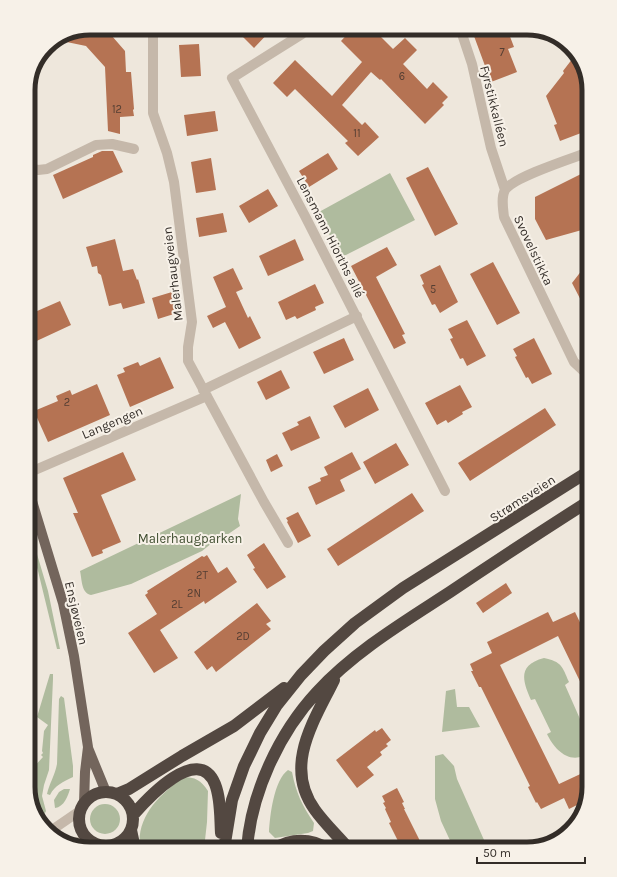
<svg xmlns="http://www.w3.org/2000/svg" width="617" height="877" font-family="Karla,sans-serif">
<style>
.green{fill:#afbb9e}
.building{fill:#b57353}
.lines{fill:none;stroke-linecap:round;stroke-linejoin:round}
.minor{stroke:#c5b8aa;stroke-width:10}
.major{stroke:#73655c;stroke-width:10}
.highway{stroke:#534841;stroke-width:12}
.labels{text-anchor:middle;stroke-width:4;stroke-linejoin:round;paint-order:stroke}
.number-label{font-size:11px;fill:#543e33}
.street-label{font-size:13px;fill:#332d28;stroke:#f7f1e8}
.park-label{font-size:13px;fill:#404e30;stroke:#f7f1e8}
.rim{fill:none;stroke:#332d28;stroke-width:5}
</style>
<rect width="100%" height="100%" fill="#eee7dc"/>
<!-- green -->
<path class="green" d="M390 173 415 220 340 258 319 212Z
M241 494 238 519 240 526 221 539H217L202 551 131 584 91 595C81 593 82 579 80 571Z
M28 524 48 591 60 649H57L38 571 28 539Z
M544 658C562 662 562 666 569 682L565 685 580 719 586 716C589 724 591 742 589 750 588 753 586 755 583 756 567 763 553 747 547 734L551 732 535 699 531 700C522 680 518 665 544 658Z
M50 674H53V679L49 770 44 785 42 796 46 811 44 815C33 801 28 795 28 777L29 778 32 774 30 771 43 757 41 755 43 753 42 751 44 731 48 725 37 717Z
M455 689 457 707H469L480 727 442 732 446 691Z
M61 696 64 698 73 766V777C63 782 55 785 50 795L47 794C49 784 55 775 57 764L59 699Z
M443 754 454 766 457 779 488 849H454L441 821 435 799V756Z
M288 770 292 772C296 793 302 805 314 823L313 831 308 833 275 838 269 832C270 815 274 780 288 770Z
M183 777C195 777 201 780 208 791L207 822 204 849H140C136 816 159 796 183 777Z
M64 789H70C68 796 64 807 55 808L54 800 59 792Z
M90 819a15 15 0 1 1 30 0a15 15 0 1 1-30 0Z"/>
<!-- building -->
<path class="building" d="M90 28H105L125 51 126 72H131L134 109 133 110 134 116 120 117V134L108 131 105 67 86 46 57 40Z
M234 28H273L254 48Z
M353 28H372L393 49 405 38 417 50 403 64 427 89 433 82 448 97 442 103 444 105 425 124 381 79 380 80 371 72 342 105 362 125 365 122 379 137 358 156 345 143 348 141 295 89 287 97 273 83 295 60 332 96 362 62 341 41Z
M471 28H500L503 36 509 34 514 47 508 49 517 72 491 82Z
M199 44 201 76 181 77 179 45Z
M576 54 581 59 589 90V130L560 141 554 125 557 124 546 96 564 73 563 71Z
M215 111 218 131 187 136 184 115Z
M102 151H113L123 172 63 199 53 175 93 157V155Z
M328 153 338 169 309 187 299 171Z
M211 158 216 190 196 193 191 162Z
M428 167 458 224 435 236 406 178Z
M589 170V228L546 240 535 219V197Z
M268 189 278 206 249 223 239 206Z
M223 213 227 232 199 237 196 218Z
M115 239 123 271 133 269 137 280 138 279 145 303 123 309 121 303 109 306 101 275 98 273 97 266 92 267 86 247Z
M295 239 304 260 268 276 259 256Z
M387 247 397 265 376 277 405 334 402 335 406 343 394 349 351 266Z
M589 261V316L572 283Z
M493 262 520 313 497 325 470 274Z
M440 265 458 302 440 313 435 304 432 305 422 285 424 284 420 275Z
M233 268 243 289 236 292 248 318 250 316 261 338 239 349 225 322 213 328 207 316 226 307 213 277Z
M315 284 324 303 315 307 316 310 297 319 295 316 286 320 278 302Z
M172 292 177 313 158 319 152 298Z
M60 301 71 325 28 345V315Z
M467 320 486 356 467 366 463 358 460 359 450 339 453 338 448 329Z
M344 338 354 360 324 374 313 352Z
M534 338 552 374 532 384 528 377 526 378 515 357 517 356 513 349Z
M160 357 174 388 130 407 117 375 125 372 123 368 138 362 140 366Z
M281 370 290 388 266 400 257 382Z
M97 384 110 415 48 442 34 411 58 401 56 396 70 390 72 395Z
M460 385 472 407 462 412 463 414 448 423 446 420 437 425 425 403Z
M368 388 379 410 345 428 333 406Z
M545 408 556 425 470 481 458 463Z
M310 416 320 438 291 451 282 433 299 425 297 422Z
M396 443 409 465 375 484 363 462Z
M123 452 136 480 101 495 121 542 102 550 103 553 92 557 73 513H78L63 478Z
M352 452 361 469 340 480 345 491 316 505 308 487 321 481 320 478 328 475 324 467Z
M277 454 283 466 271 472 266 460Z
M412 493 424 511 338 566 327 549Z
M298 512 311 536 298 543 287 522 288 521 286 518Z
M264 543 286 577 267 589 253 569 255 568 247 555Z
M207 555 218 573 227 567 237 582 205 604 204 601 160 630 178 658 154 673 128 633 157 614 145 595 148 593 147 591 202 556 204 557Z
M506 583 512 593 483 613 476 603Z
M257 603 271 621 266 624 271 629 216 672 212 666 207 670 194 652Z
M548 612 553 622 575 612 589 641V700L558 636 500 665 559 784 589 770V788L585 801 569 809 564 798 541 809 537 802 536 803 528 787 530 786 481 687H479L471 671H473L470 664 492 653 487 642Z
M382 728 391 740 386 744 388 746 380 752 382 755 367 767 374 775 357 788 336 760 375 730 376 732Z
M397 788 404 802 402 803 405 809H404L424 849H402L389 823 391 822 385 809 386 808 383 803 385 802 382 796Z"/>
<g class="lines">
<!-- minor -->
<path class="minor" d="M153 28V113L167 153 174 182 192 322 188 347V361L264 502 288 543
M296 28 302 34 232 78 305 216 445 491
M460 28 472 64 491 148 505 190
M28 167 38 170 47 169 96 145 112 144 134 149
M589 376 574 362 504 217C503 209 501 197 505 190 513 177 573 158 589 152
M203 390 357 316
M28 473 207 396
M49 832 81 810
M68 843 91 841"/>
<!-- major -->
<path class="major" d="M28 488 63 603 74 656 88 747 85 772 84 804
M88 748 106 792"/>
<!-- highway -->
<path class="highway" d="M334 680C314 721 283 766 315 810 325 824 338 836 349 849
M79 819a27 27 0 1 1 54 0a27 27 0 1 1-54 0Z
M117 794 129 789 182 756 234 726 284 688
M133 815C147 799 198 743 215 784 221 799 220 818 221 833
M131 830 135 849
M224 849 232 800 244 766 260 733 277 705 301 675 324 651 355 623 403 588 589 471
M247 849C251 793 279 733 317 692 355 651 404 622 450 592 496 561 542 531 589 501
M274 849C291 838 311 838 328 849"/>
</g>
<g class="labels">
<!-- number labels -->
<g class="number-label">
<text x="502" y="56">7</text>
<text x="402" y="80">6</text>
<text x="117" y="113">12</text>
<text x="357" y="137">11</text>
<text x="433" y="293">5</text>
<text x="67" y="406">2</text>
<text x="202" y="579">2T</text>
<text x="194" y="597">2N</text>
<text x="177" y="608">2L</text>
<text x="243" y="640">2D</text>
</g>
<!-- street labels -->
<g class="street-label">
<text transform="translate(495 106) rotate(76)" y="5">Fyrstikkalléen</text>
<text transform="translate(331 237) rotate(63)" y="5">Lensmann Hiorths allé</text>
<text transform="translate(534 250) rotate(65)" y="5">Svovelstikka</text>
<text transform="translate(172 274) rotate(-97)" y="5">Malerhaugveien</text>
<text transform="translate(112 422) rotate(-23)" y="5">Langengen</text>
<text transform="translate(522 498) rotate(-33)" y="5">Strømsveien</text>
<text transform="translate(77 613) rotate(77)" y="5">Ensjøveien</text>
</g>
<!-- park labels -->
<g class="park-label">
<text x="190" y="543">Malerhaugparken</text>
</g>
</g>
<!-- crop -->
<path d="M0 0H617V877H0ZM90 35H527A55 55 0 0 1 582 90V787A55 55 0 0 1 527 842H90A55 55 0 0 1 35 787V90A55 55 0 0 1 90 35Z" fill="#f7f1e8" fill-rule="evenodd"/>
<path class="rim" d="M90 35H527A55 55 0 0 1 582 90V787A55 55 0 0 1 527 842H90A55 55 0 0 1 35 787V90A55 55 0 0 1 90 35Z"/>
<!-- scale -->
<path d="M477 857v6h108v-6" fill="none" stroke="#332d28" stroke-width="2"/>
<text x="483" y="857" font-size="12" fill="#332d28" stroke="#f7f1e8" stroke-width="3" paint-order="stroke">50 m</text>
</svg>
